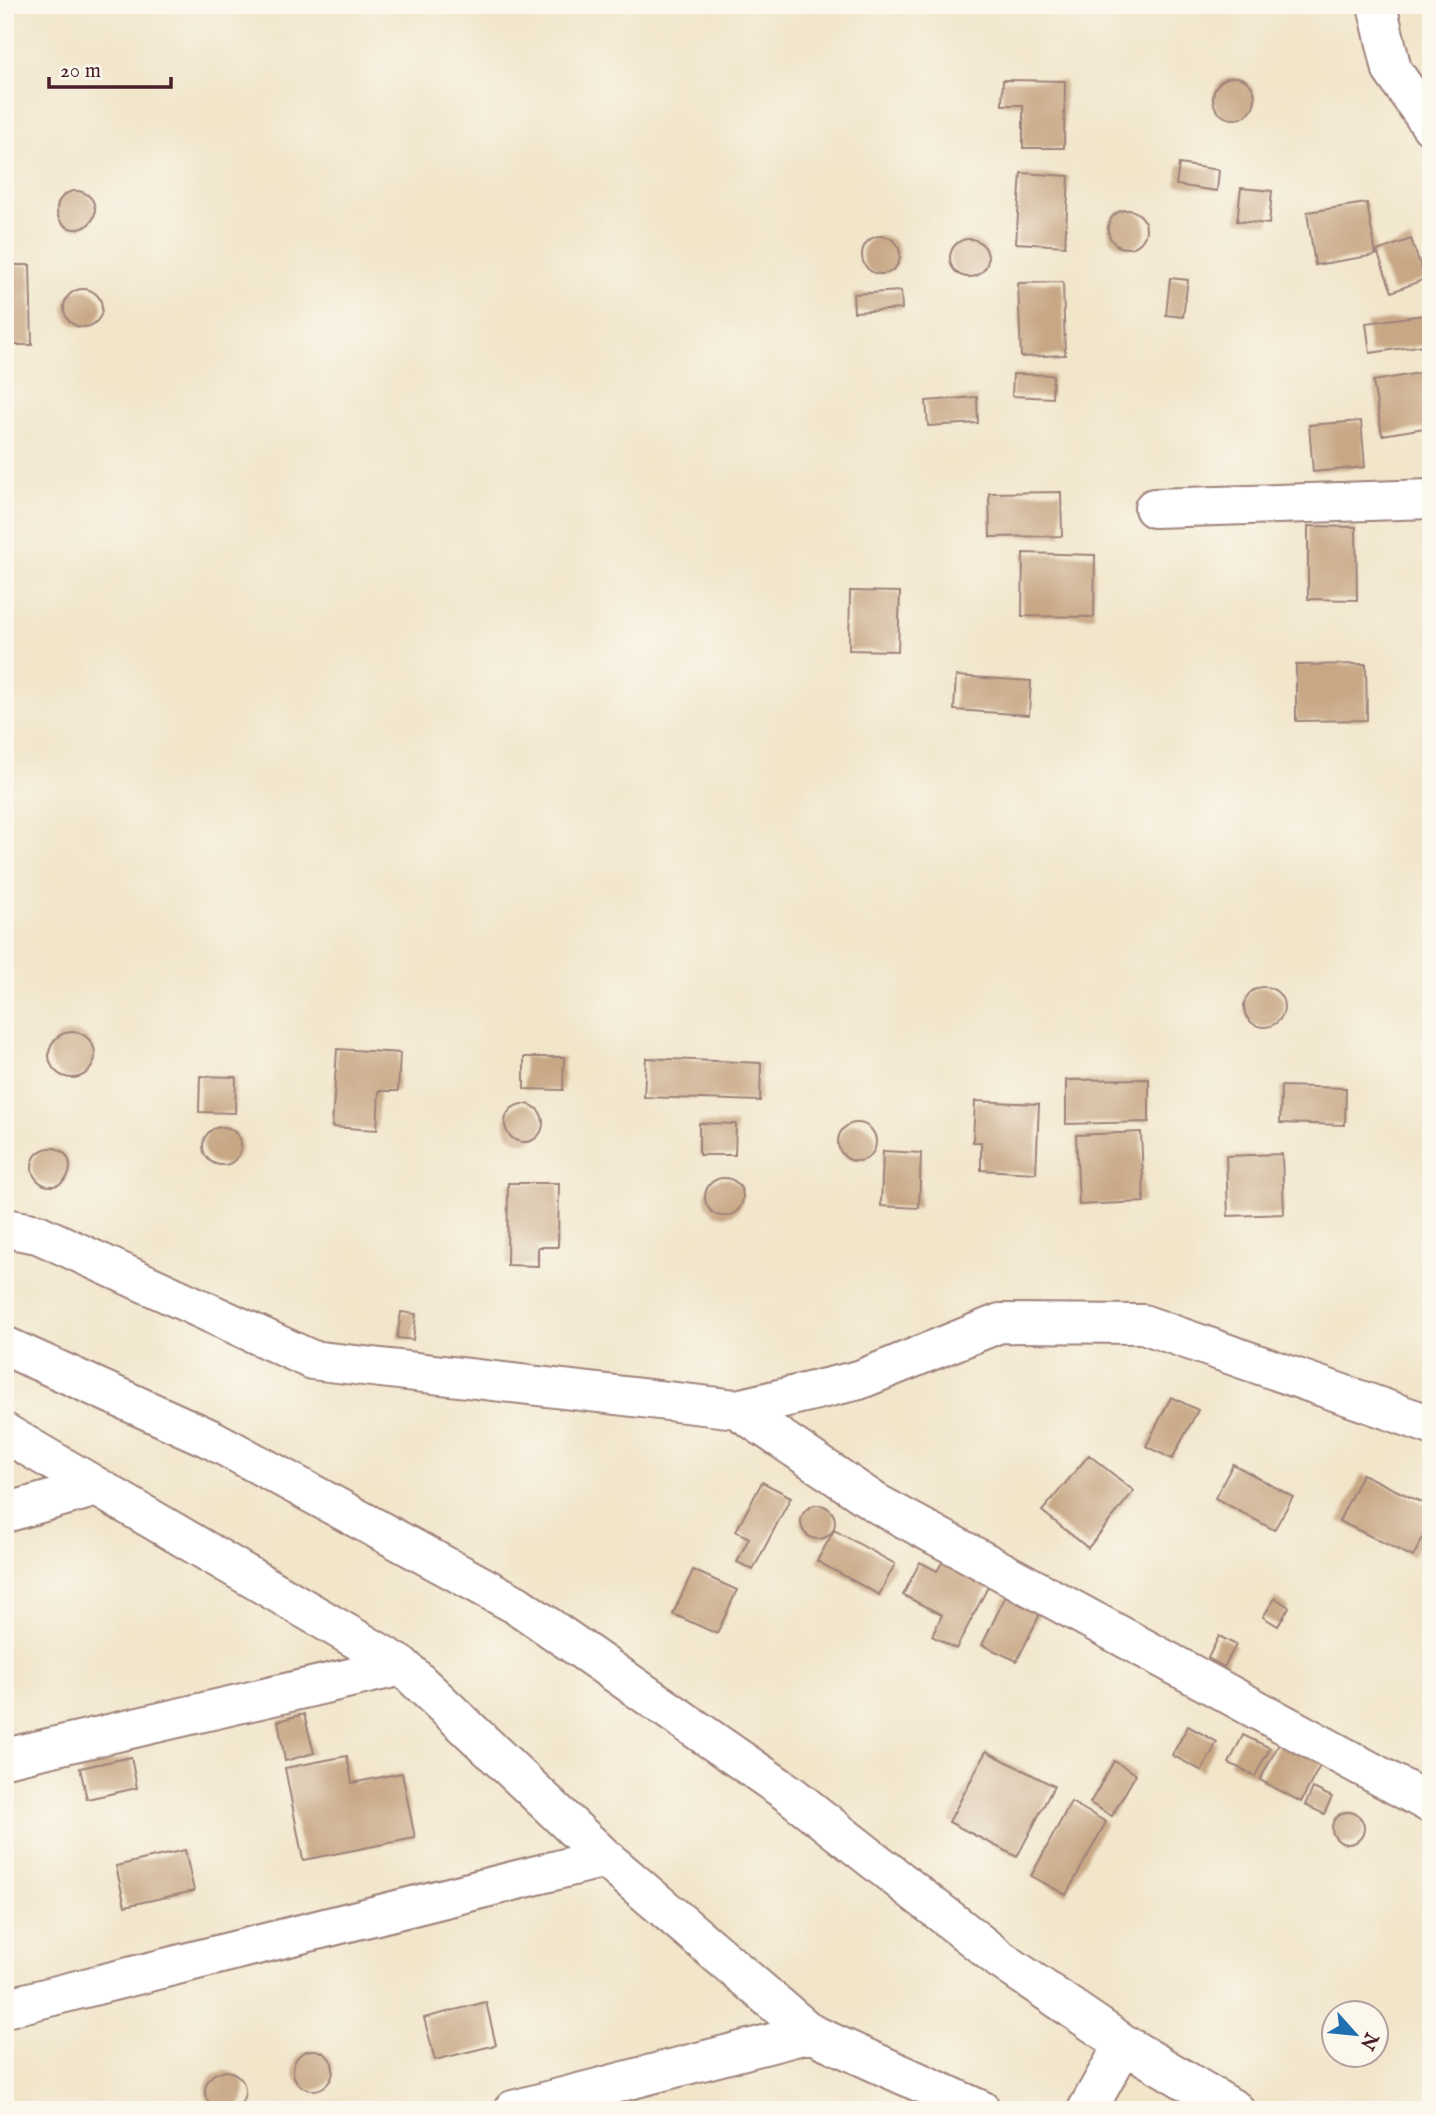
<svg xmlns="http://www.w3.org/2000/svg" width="1436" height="2115" font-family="'IM FELL English',serif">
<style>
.building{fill:#c8a785}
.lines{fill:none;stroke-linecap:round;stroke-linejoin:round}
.minor-casing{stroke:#9e827a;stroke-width:42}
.minor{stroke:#fff;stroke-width:38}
</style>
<rect width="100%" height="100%" fill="#fbf7ec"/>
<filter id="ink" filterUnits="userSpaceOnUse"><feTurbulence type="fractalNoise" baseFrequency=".0143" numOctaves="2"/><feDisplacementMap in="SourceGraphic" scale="14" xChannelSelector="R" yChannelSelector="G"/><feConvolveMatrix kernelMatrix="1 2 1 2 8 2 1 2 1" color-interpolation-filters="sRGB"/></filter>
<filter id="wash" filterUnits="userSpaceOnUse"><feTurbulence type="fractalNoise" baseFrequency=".00686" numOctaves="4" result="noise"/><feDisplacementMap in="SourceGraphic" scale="28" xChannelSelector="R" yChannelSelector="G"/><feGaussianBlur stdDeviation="1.57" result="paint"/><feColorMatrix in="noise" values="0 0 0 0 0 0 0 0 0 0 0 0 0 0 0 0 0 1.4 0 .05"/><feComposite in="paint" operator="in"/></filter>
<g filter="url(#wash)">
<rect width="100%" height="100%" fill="#f1e5ca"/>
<g id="blocks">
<!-- building -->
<path class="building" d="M1213 98a21 21 0 1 1 42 0a21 21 0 1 1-42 0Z
M1003 80 1065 81 1064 148H1023V105H1002Z
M1179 164 1219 170 1217 191 1176 185Z
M1021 173 1069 176 1065 246 1016 243Z
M1241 188 1272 191 1269 224 1237 221Z
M57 210a19 19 0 1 1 38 0a19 19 0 1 1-38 0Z
M1367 203 1376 255 1315 265 1307 212Z
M1108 229a19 19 0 1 1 38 0a19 19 0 1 1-38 0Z
M862 255a19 19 0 1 1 38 0a19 19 0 1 1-38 0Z
M1411 239 1425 279 1392 292 1377 251Z
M950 258a19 19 0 1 1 38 0a19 19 0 1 1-38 0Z
M5 265H30L32 345H5Z
M1170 278 1188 280 1183 317 1166 315Z
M1063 282 1065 355 1021 357 1018 283Z
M64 308a19 19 0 1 1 38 0a19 19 0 1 1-38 0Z
M901 291 902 309 854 312 853 294Z
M1431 314V344L1370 353 1366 323Z
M1431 371V427L1382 435 1373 381Z
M1013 374 1053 375 1052 398 1012 396Z
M977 397 978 423 928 426 926 401Z
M1361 421 1365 467 1313 472 1309 425Z
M1061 492 1062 536 990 537 989 493Z
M1308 526 1356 527 1357 600 1308 599Z
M1023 553 1095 555 1094 617 1022 616Z
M850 591 900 592 898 651 849 650Z
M1366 664 1367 720 1296 721V665Z
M956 676 1031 681 1029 715 954 710Z
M1244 1007a20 20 0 1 1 40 0a20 20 0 1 1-40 0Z
M49 1055a23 23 0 1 1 46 0a23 23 0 1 1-46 0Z
M337 1049 400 1053 398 1091H379L377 1130 332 1127Z
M524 1057H564L563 1090 524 1089Z
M646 1058 761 1063 760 1101 644 1097Z
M200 1076 236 1077 235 1113 199 1112Z
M1149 1079V1122L1066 1124V1080Z
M1281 1086 1346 1088 1345 1125 1280 1123Z
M975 1101 1039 1104 1036 1173 981 1170V1142H973Z
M505 1123a19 19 0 1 1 38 0a19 19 0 1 1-38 0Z
M838 1142a19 19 0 1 1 38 0a19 19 0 1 1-38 0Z
M699 1123 736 1124 735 1155H699Z
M203 1146a19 19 0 1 1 38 0a19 19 0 1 1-38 0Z
M1141 1132 1144 1202 1079 1205 1076 1135Z
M32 1167a19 19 0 1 1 38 0a19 19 0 1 1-38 0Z
M883 1151 921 1153 919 1208 881 1206Z
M1282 1154 1284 1214 1228 1216 1226 1156Z
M705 1197a19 19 0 1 1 38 0a19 19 0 1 1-38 0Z
M508 1183H559L558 1247H538V1266L507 1265Z
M401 1312 416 1314 413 1340 397 1338Z
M1171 1397 1198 1410 1172 1459 1146 1446Z
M1089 1455 1134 1491 1088 1548 1042 1511Z
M1233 1464 1293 1497 1274 1530 1215 1498Z
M1362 1474 1431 1507V1521L1413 1557 1339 1521Z
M762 1482 791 1497 753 1570 737 1562 749 1538 736 1531Z
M801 1522a17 17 0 1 1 34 0a17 17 0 1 1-34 0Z
M834 1530 895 1564 879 1595 817 1561Z
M943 1561 989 1585 956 1649 932 1636 942 1615 903 1595 920 1562 937 1571Z
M693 1570 737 1590 717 1634 673 1614Z
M1005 1597 1040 1614 1017 1661 982 1645Z
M1275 1598 1289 1607 1278 1626 1263 1617Z
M1219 1636 1236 1645 1224 1667 1208 1658Z
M304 1714 314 1753 285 1761 278 1721Z
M1188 1726 1217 1742 1202 1771 1172 1755Z
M1243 1735 1270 1748 1255 1776 1229 1763Z
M1283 1736 1324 1758 1301 1802 1260 1780Z
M986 1751 1054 1786 1017 1857 949 1822Z
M347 1756 352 1783 402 1773 415 1838 303 1860 285 1768Z
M131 1757 137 1788 87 1799 80 1768Z
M1114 1761 1136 1774 1112 1816 1090 1803Z
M1313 1788 1332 1797 1324 1814 1305 1805Z
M1071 1802 1106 1822 1066 1895 1031 1876Z
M1332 1828a16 16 0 1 1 32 0a16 16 0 1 1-32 0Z
M185 1850 194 1891 125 1906 116 1866Z
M486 2002 496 2045 435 2060 424 2018Z
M293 2070a20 20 0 1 1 40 0a20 20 0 1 1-40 0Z
M205 2091a20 20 0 1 1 40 0a20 20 0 1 1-40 0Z"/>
</g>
</g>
<g filter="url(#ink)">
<use href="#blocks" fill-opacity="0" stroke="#9e827a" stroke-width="2"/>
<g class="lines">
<defs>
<path id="minor" d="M1377 5 1392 70 1431 126
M1154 508 1431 499
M5 1228 38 1234 312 1360 737 1409 876 1503 1431 1804
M5 1346 213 1440 517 1605 791 1795 1001 1960 1124 2044 1235 2110
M737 1409 859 1380 1000 1323 1143 1324 1431 1425
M5 1433 402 1666 605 1858 810 2033 981 2110
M5 1513 97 1487
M5 1758 402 1666
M5 2008 605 1858
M513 2110 810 2033
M1087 2110 1124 2044"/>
</defs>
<!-- minor casing -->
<use href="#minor" class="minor-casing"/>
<!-- minor -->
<use href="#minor" class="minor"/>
</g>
</g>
<!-- margin -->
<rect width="1436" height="2115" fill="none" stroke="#fbf7ec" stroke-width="28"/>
<!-- north arrow -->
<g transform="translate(1355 2034) rotate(117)"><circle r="33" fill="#fbf7ec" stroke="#b4a19f" stroke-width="2"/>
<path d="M0-5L12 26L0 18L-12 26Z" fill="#1f6fb2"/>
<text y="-10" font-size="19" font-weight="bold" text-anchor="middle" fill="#4a1f2b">N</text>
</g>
<!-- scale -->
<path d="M49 77v10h122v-10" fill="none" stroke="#4a1f2b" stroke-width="3.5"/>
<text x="60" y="77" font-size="21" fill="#4a1f2b" stroke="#fbf7ec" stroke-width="5" paint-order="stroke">20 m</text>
</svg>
